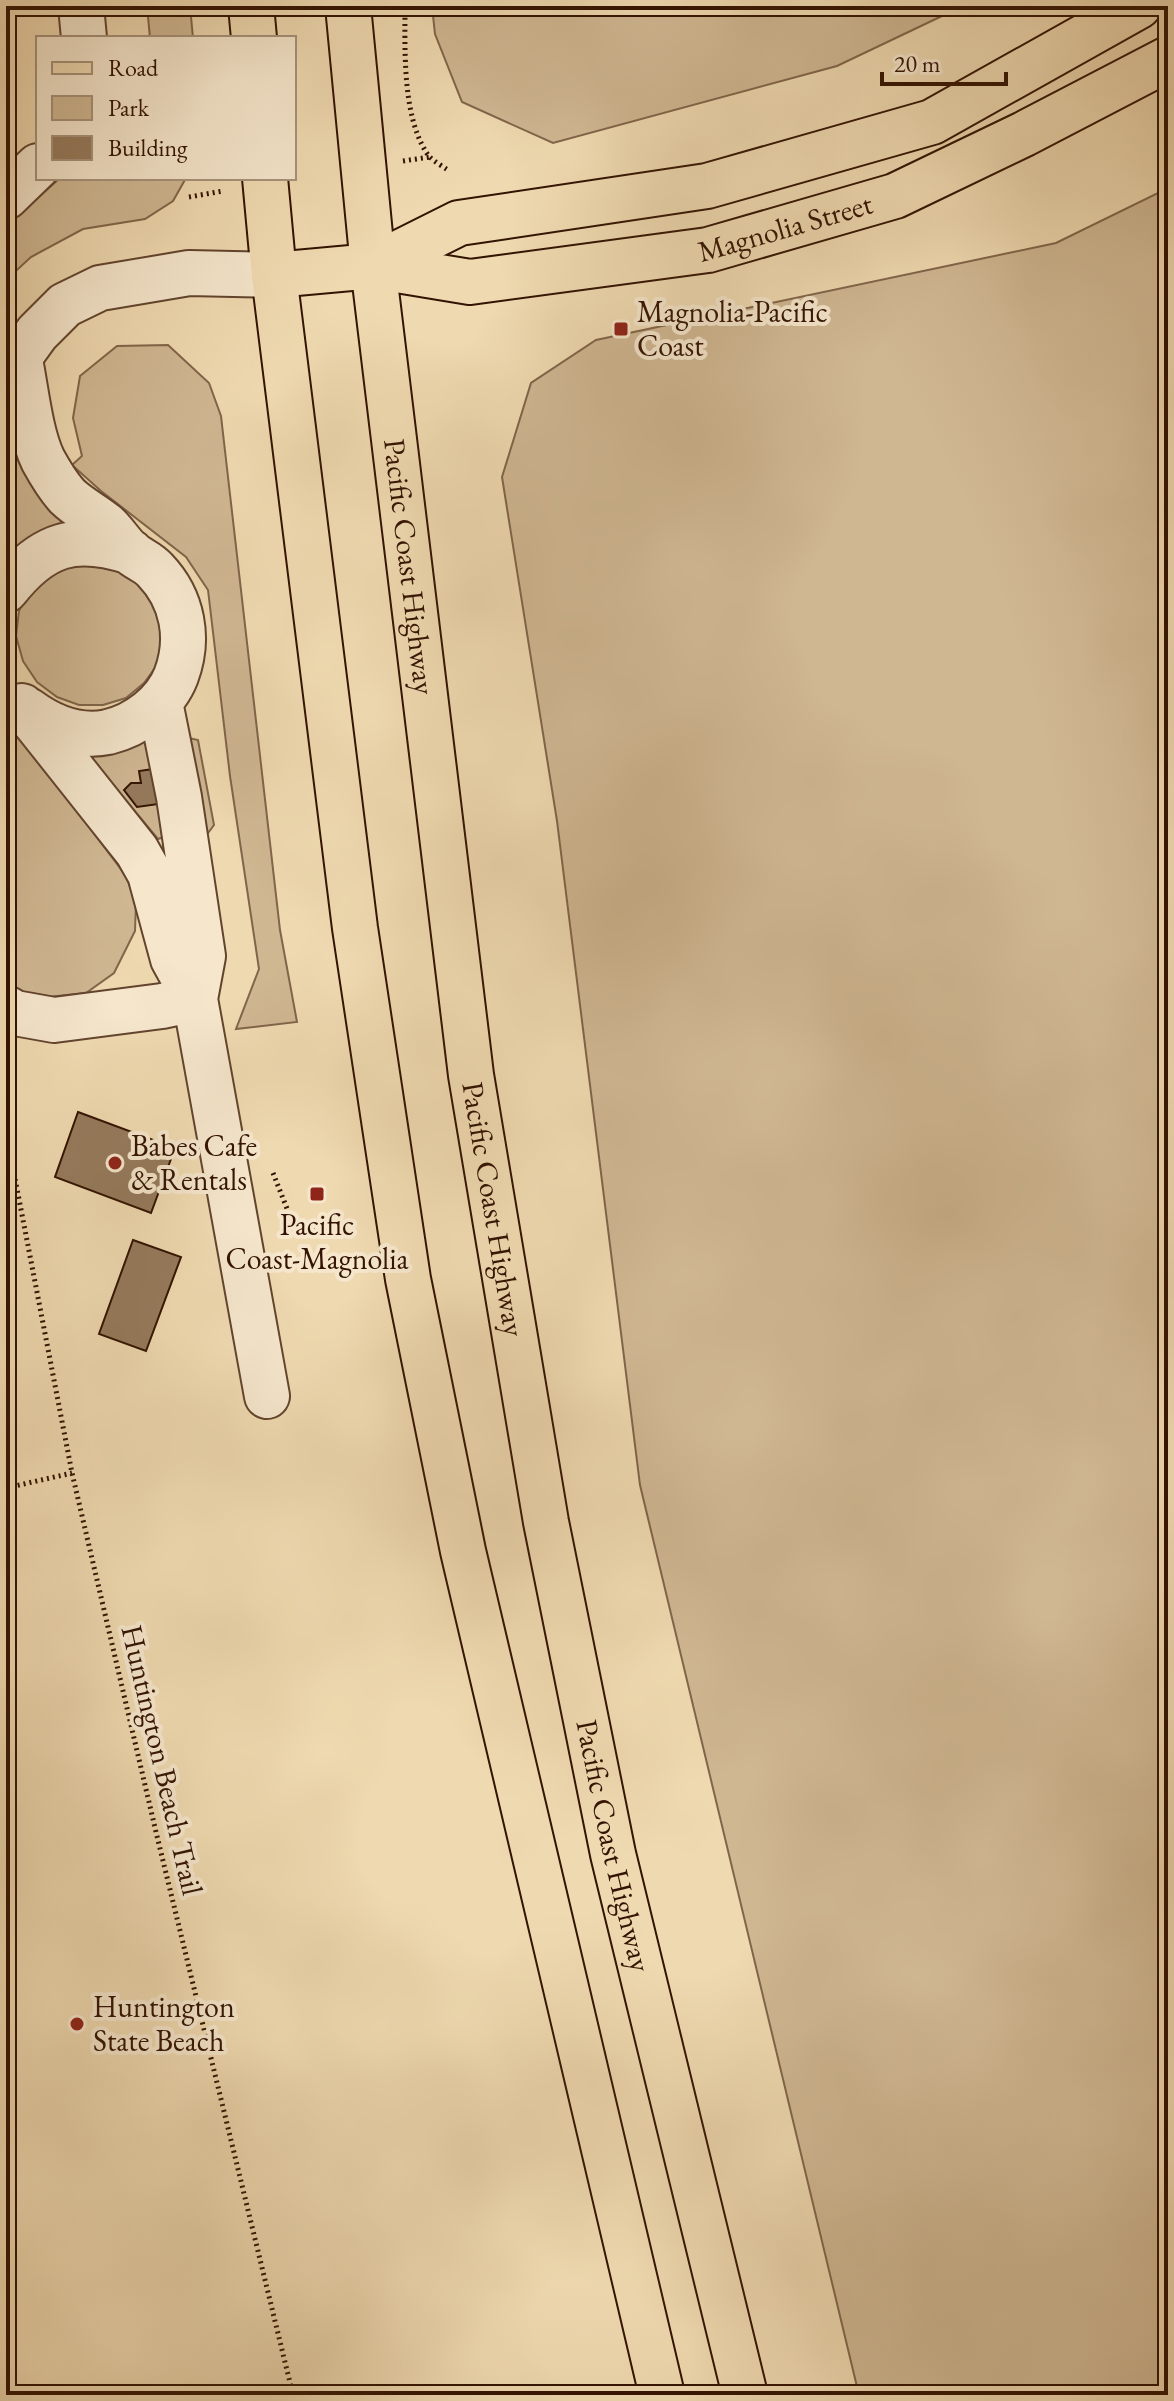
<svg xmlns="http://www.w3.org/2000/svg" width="1174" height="2401" font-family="'EB Garamond',serif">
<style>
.green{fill:#cfb792;stroke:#81654a;stroke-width:2}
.building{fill:#957a5c;stroke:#331302;stroke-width:2}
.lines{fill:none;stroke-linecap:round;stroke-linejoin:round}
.minor-casing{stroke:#62442e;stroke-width:48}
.major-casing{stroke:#331302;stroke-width:48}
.highway-casing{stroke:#331302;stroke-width:48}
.path{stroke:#331302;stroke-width:5;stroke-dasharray:2 4;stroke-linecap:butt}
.minor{stroke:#f5e6cc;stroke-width:44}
.major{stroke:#efd9b0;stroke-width:44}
.highway{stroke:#efd9b0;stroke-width:44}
.poi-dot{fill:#8f2418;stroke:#f5e6cc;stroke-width:3}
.labels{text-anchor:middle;stroke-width:8;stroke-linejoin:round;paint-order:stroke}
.street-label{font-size:30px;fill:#331302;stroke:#f5e6cc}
.poi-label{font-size:30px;fill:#331302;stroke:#f5e6cc;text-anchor:start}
</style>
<rect width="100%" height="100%" fill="#efd9b0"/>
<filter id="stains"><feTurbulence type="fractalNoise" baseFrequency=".0025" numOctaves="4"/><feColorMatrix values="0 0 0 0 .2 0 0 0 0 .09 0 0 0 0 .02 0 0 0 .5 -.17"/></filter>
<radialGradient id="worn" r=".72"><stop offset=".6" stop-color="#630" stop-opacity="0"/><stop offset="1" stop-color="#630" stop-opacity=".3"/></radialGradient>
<!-- green -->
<path class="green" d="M147 6H190L193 38H150Z
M432 6H963L837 66 553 143 462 102 435 34Z
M60 178H186L173 201 145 219 83 229 31 257 6 280V226Z
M1168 188V2395H859L640 1485 557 821 502 477 531 383 596 340 1056 243Z
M168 345 209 383 221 416 280 930 297 1022 236 1029 259 969 230 776 208 590 186 557 101 491 72 465 82 456 73 418 80 376 117 346Z
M15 455 38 493 75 529 12 556 9 460Z
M71 560 120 563 156 595 165 641 158 664 144 683 126 698 103 705H79L57 697 37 682 23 661 16 636 19 611 29 588Z
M6 716 126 876 136 903 135 931 114 973 86 993 48 997 12 990 6 984Z
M156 734 167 836 158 839 93 761V753Z
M189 738 198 740 214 825 208 833 202 836Z"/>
<!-- building -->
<path class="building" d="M160 768 166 803 137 807 124 790 131 783H141L139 771Z
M78 1112 175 1148 151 1213 55 1177Z
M133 1240 181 1257 146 1351 99 1334Z"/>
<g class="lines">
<defs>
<path id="minor" d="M81 6 84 38
M6 197 38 166
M20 360C26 389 30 433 43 460 49 471 59 487 67 496 78 507 94 515 106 525 115 533 121 544 130 552 138 559 148 562 155 570 183 599 190 639 176 676 165 704 137 725 108 732 79 738 51 727 28 710
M6 376 37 333 65 305 100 288 189 273 274 275
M6 590C43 543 75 534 131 552
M160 702 179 797 203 956 195 999
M22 706 137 851 150 874 173 959 195 999 267 1396
M6 1008 15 1013 54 1020 162 1006 195 999"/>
<g id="major">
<path d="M373 266 459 223 707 186 932 122 1139 6"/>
<path id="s1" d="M274 275 373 266 470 282 708 250 895 196 1024 134 1168 59"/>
</g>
<g id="highway">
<path d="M251 6 254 38"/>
<path id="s2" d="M348 6 373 266 471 1075 546 1522 613 1854 745 2395"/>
<path d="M265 178 274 275 355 928 408 1279 463 1551 662 2395"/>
</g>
</defs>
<!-- minor casing -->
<use href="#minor" class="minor-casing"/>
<!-- major casing -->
<use href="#major" class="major-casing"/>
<!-- highway casing -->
<use href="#highway" class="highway-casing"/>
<!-- path -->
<path class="path" d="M405 6C405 50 402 117 428 155 433 161 442 166 448 170
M403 161 430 157
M189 197 223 191
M6 1132 72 1473 156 1832 293 2395
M273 1173 295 1229 318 1227
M6 1488 72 1473"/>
<!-- minor -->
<use href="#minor" class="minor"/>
<!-- major -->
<use href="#major" class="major"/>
<!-- highway -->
<use href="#highway" class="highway"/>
</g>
<!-- markers -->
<g class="poi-dot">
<rect x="613" y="321" width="16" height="16" rx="4"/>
<circle cx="115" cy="1163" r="8"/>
<rect x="309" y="1186" width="16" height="16" rx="4"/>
<circle cx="77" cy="2024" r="8"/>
</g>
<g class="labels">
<!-- street labels -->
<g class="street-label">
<text dy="10" stroke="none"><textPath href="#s1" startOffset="518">Magnolia Street</textPath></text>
<text dy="10" stroke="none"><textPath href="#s2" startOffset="564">Pacific Coast Highway</textPath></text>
<text dy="10" stroke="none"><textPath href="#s2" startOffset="1212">Pacific Coast Highway</textPath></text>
<text transform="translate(162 1760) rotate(77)" y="10">Huntington Beach Trail</text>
<text dy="10" stroke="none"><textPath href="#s2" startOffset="1860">Pacific Coast Highway</textPath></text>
</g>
<!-- poi labels -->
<g class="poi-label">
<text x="637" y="322">Magnolia-Pacific<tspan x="637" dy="34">Coast</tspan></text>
<text x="131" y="1156">Babes Cafe<tspan x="131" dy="34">&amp; Rentals</tspan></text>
<text x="317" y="1235" text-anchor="middle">Pacific<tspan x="317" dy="34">Coast-Magnolia</tspan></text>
<text x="93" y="2017">Huntington<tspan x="93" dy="34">State Beach</tspan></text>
</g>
</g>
<!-- margin -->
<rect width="1174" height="2401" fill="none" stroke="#efd9b0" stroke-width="32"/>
<rect x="8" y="8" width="1158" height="2385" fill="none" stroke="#331302" stroke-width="4"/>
<rect x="16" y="16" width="1142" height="2369" fill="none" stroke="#331302" stroke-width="2"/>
<!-- legend -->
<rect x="36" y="36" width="260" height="144" fill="#f5e6cc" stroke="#a7927b" stroke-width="2"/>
<rect x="52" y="62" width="40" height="12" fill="#efd9b0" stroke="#a7927b" stroke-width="2"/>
<text x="108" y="76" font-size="24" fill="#331302">Road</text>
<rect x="52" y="96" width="40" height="24" fill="#cfb792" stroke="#a7927b" stroke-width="2"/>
<text x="108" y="116" font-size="24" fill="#331302">Park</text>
<rect x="52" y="136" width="40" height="24" fill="#957a5c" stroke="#a7927b" stroke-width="2"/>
<text x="108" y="156" font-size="24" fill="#331302">Building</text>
<!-- scale -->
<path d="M882 72v12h124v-12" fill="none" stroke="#331302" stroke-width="4"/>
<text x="894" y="72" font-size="24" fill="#331302" stroke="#f5e6cc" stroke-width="6" paint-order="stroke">20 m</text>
<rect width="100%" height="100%" filter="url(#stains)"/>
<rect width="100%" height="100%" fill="url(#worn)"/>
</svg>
